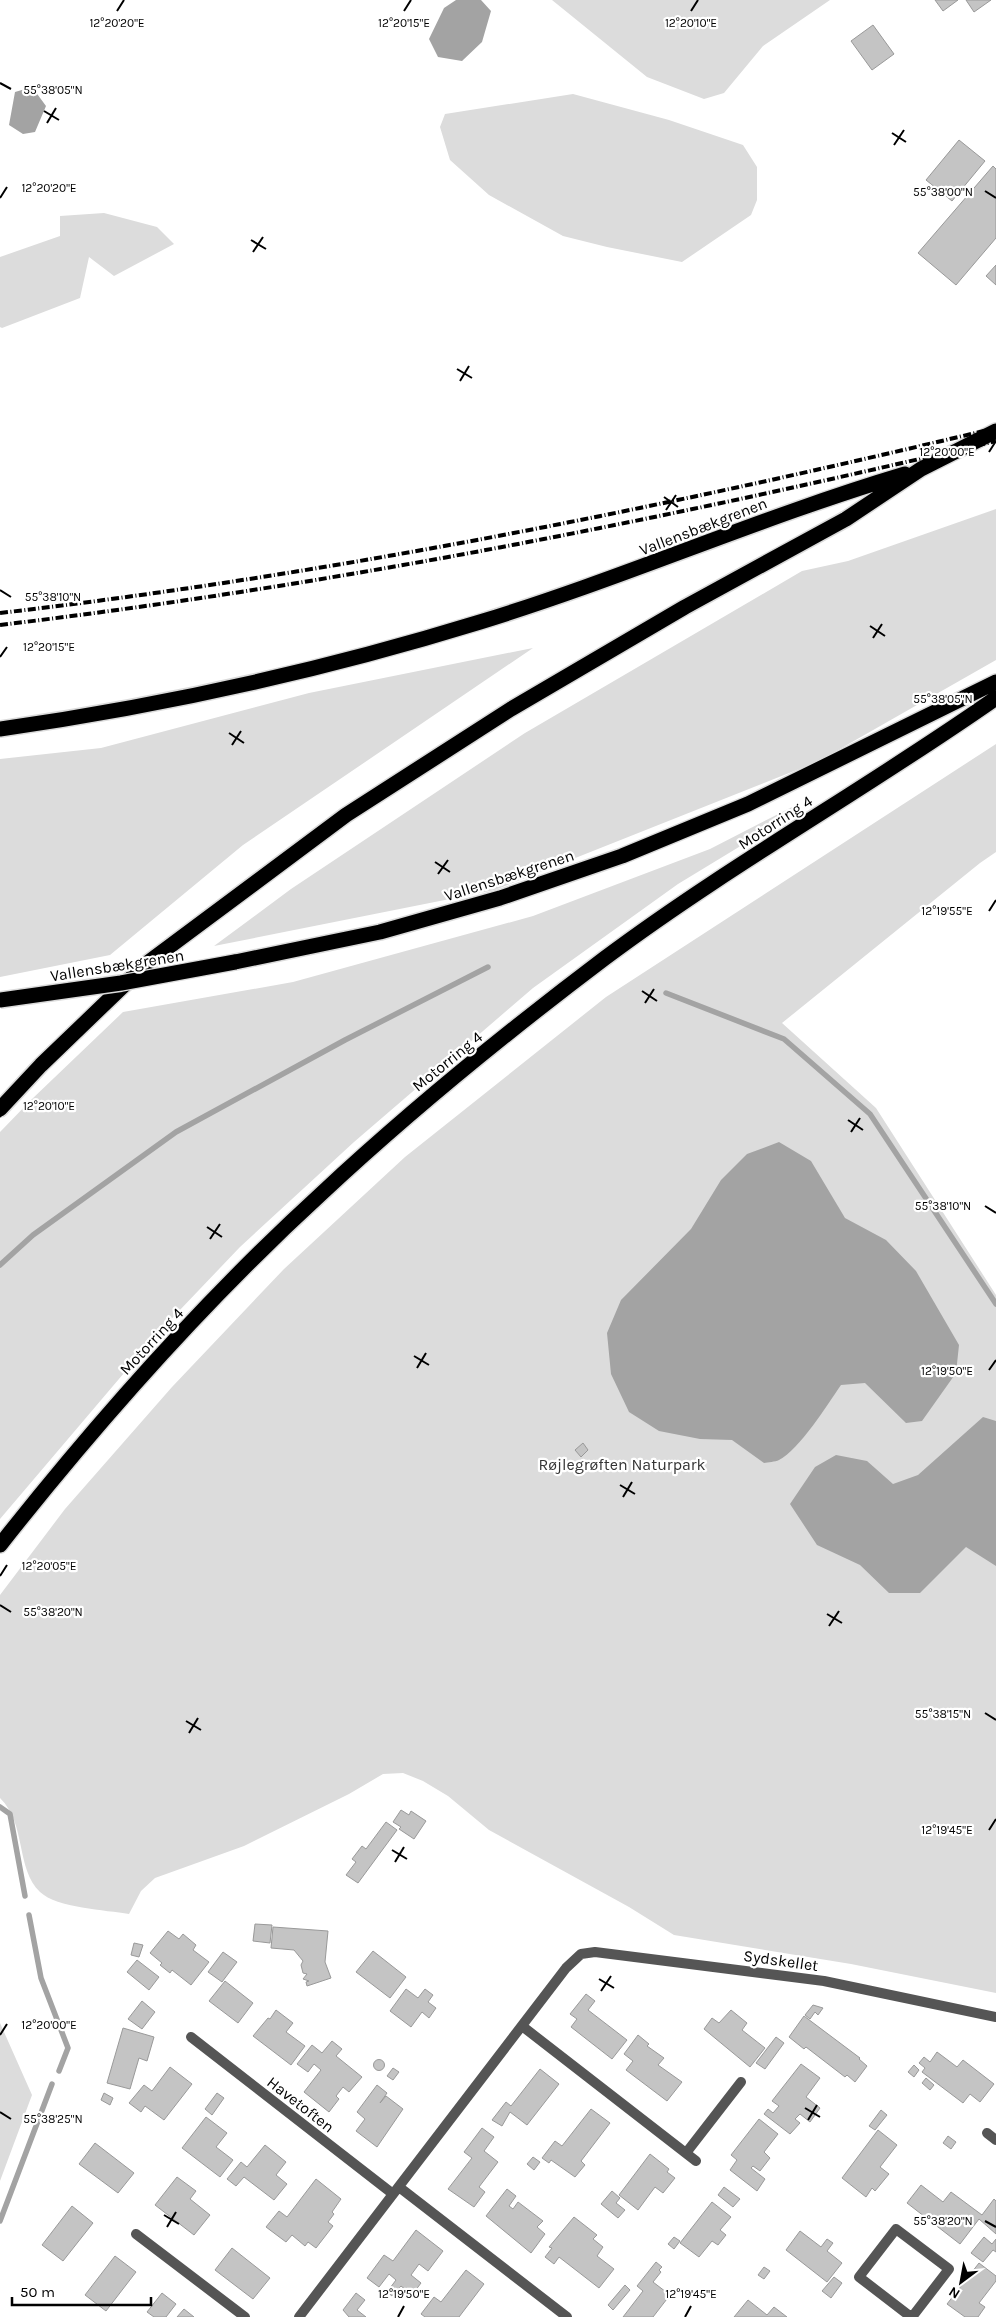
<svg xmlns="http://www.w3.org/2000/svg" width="996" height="2317" font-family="Karla,sans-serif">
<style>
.green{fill:#dcdcdc}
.water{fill:#a3a3a3}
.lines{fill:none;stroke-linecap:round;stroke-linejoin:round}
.stream{stroke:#a3a3a3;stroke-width:5.5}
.building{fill:#c4c4c4;stroke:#999}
.highway-casing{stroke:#dbdbdb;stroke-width:18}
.street{stroke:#555;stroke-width:10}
.highway{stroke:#000;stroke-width:15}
.rail{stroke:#000;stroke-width:4;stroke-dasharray:8 2.5 1 2.5;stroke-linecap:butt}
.highway-bridge-casing{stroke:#dbdbdb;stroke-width:18;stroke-linecap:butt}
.highway-bridge{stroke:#000;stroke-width:15}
.ticks{fill:none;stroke:#000;stroke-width:2}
.labels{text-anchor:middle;stroke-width:4.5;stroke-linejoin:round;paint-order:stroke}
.street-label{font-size:16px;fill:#000;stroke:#fff}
.park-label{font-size:16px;fill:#333;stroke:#fff}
.ticks-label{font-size:12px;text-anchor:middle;fill:#000;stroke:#fff;stroke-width:4.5;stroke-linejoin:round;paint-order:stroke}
</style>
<rect width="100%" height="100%" fill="#fff"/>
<!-- green -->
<path class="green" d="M552 0H830L763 46 724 93 704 99 647 77Z
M573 94 669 120 743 145 757 167V200L751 215 682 262 607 247 563 236 489 195 450 160 440 127 445 114Z
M104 213 157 227 174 244 114 276 89 257 80 298 2 328 0 327V257L60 236V216Z
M996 509V660L817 762 495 890 214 946 291 889 525 733 802 571 848 561Z
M533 648 243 845 110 955 0 977V759L101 748 309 693Z
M996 744V852L980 863 782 1023 876 1108 996 1295V1993L851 1964 674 1935 629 1907 489 1830 448 1796 423 1781 403 1773 383 1774 349 1794 244 1846 155 1878 141 1891 129 1914C106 1910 57 1908 40 1892 28 1881 24 1862 21 1847 17 1828 14 1812 0 1798V1595L65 1509 172 1387 284 1269 405 1157 606 997Z
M792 807 795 813 678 884 533 988 354 1142 240 1247 158 1333 0 1519V1132L31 1100 123 1012 293 982 533 916 710 849Z
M0 2023 32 2095 0 2181Z"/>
<!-- water -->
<path class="water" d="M456 0H481L491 11 482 42 462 61 438 57 429 39 444 8Z
M32 87 46 106 35 132 23 134 9 125 15 92Z
M779 1142 811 1161 845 1218 886 1240 916 1271 959 1345 956 1373 922 1421 906 1423 865 1383 841 1385C828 1404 799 1450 779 1460 775 1462 768 1462 764 1463L732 1440 700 1439 659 1431 629 1412 611 1374 607 1333 621 1300 691 1229 721 1180 747 1154Z
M983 1417 996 1421V1566L966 1547 920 1593H889L860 1565 817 1545 790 1504 815 1467 836 1455 867 1461 893 1484 918 1475Z"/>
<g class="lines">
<!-- stream -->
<path class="stream" d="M666 993 784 1039 870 1114 996 1304
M0 1265 33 1235 176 1132 345 1040 488 967
M0 1807 10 1814 25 1896
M29 1915 41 1978 68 2048 59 2071
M0 2221 52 2084"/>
</g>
<!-- building -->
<path class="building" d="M935 0H958L943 11Z
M966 0H991L974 12Z
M873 25 894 54 872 70 851 41Z
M959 140 985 161 952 201 926 180Z
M993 166 996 169V238L956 285 918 253Z
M996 265V285L986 276Z
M583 1443 588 1450 581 1457 575 1450Z
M401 1810 409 1815 411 1811 426 1821 414 1839 399 1829 401 1827 393 1822Z
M386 1822 397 1830 358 1883 346 1875 356 1862 352 1859 362 1846 366 1849Z
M255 1924 272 1925 270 1943 253 1941Z
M273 1927 328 1931 325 1962 331 1978 307 1986 306 1982 309 1981 303 1979 307 1974 303 1973 301 1965 303 1961 294 1950 271 1948Z
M168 1931 179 1939 183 1934 196 1945 193 1950 209 1962 191 1985 172 1970 170 1973 160 1965 162 1963 150 1953Z
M134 1943 143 1945 139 1957 131 1955Z
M373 1951 406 1977 390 1998 356 1972Z
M223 1952 237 1962 222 1982 208 1972Z
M137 1960 159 1977 149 1990 127 1972Z
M225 1981 253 2003 238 2023 209 2001Z
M406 1989 418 1998 425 1989 433 1995 428 2002 436 2008 429 2018 422 2012 411 2027 390 2011Z
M586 1994 595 2001 588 2010 627 2040 612 2059 571 2027 577 2019 570 2014Z
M142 2001 155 2012 142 2029 128 2019Z
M813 2005 823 2008 818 2015 815 2012 810 2019 805 2015Z
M276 2010 293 2023 286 2032 305 2046 291 2065 253 2036 268 2018 270 2019Z
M731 2010 747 2023 742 2030 765 2048 750 2067 704 2029 712 2018 719 2023Z
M804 2016 860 2058 859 2059 867 2066 855 2082 847 2075 845 2077 806 2047 804 2049 789 2037Z
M123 2028 154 2037 147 2061 139 2058 130 2089 107 2083Z
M638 2035 649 2044 647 2046 664 2058 658 2065 682 2082 667 2101 626 2070 633 2061 624 2054Z
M776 2037 784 2043 765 2069 756 2063Z
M332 2041 342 2049 336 2056 362 2077 349 2092 343 2087 336 2096 339 2099 329 2112 304 2092 321 2070 314 2064 308 2072 297 2064 312 2045 322 2053Z
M937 2052 957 2067 963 2060 994 2084 980 2102 970 2094 963 2103 922 2072 925 2068 919 2063 924 2057 930 2062Z
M373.5 2065a5.5 5.5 0 1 1 11 0a5.5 5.5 0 1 1-11 0Z
M801 2064 820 2078 806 2097 820 2108 810 2122 800 2114 795 2119 800 2123 790 2134 764 2114 768 2109 773 2113 779 2106 772 2101Z
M914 2065 919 2070 914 2077 908 2072Z
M170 2067 192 2084 164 2120 145 2106 141 2112 129 2103 144 2085 152 2091Z
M393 2068 399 2072 393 2080 387 2076Z
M540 2069 559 2084 527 2125 510 2112 502 2126 492 2120 506 2102 511 2106Z
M926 2078 934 2085 930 2090 922 2083Z
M377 2085 387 2093 380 2103 386 2096 403 2109 377 2147 356 2131 365 2119 357 2112Z
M104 2093 113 2098 110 2105 101 2100Z
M217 2093 224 2098 212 2115 205 2109Z
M591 2109 610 2123 581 2161 585 2165 575 2177 551 2160 549 2163 542 2158 555 2141 562 2146Z
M881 2110 887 2115 875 2130 869 2126Z
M206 2117 227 2133 216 2147 233 2160 220 2177 182 2148Z
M759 2119 778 2134 764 2152 770 2158 760 2171 753 2166 751 2168 765 2179 757 2191 730 2170 737 2160 731 2155Z
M482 2128 494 2137 484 2151 498 2162 479 2187 485 2192 474 2207 448 2189 472 2158 464 2152Z
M878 2130 897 2145 880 2167 889 2174 875 2191 872 2188 866 2197 842 2178Z
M948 2136 956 2142 951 2149 943 2143Z
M95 2143 134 2173 118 2193 79 2164Z
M265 2145 286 2162 276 2175 287 2184 274 2200 244 2177 236 2186 227 2179 241 2162 247 2167Z
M650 2154 669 2169 667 2172 675 2178 663 2193 655 2187 638 2210 619 2195Z
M533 2157 540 2162 534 2170 527 2164Z
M177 2177 196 2191 190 2199 210 2215 194 2235 155 2205Z
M316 2179 341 2199 332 2212 334 2214 328 2222 333 2226 316 2248 308 2242 305 2246 292 2235 286 2242 266 2227 279 2211 287 2217Z
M921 2185 943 2202 951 2192 982 2215 994 2199 996 2201V2234L979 2219 960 2244 907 2203Z
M724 2187 740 2199 733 2207 718 2195Z
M507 2189 516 2196 509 2206 513 2209 518 2202 543 2221 537 2227 545 2234 531 2253 486 2216Z
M612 2191 620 2198 616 2203 625 2210 618 2218 601 2204Z
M712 2202 731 2217 720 2230 726 2235 718 2245 712 2241 699 2257 680 2243Z
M72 2206 93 2223 63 2261 42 2245Z
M574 2217 597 2235 593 2239 603 2247 597 2256 614 2269 599 2288 559 2257 554 2264 545 2257 552 2248 549 2247Z
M416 2230 443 2251 428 2271 419 2264 411 2275 421 2283 412 2295 401 2286 392 2296 387 2292 396 2280 389 2274 379 2287 367 2278 384 2255 393 2261Z
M800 2231 821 2247 827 2239 833 2243 827 2251 842 2263 827 2282 786 2250Z
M674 2237 680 2241 674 2249 668 2244Z
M984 2237 992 2244 996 2239V2252L993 2250 983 2262 971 2253Z
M232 2248 270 2278 253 2299 215 2270Z
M115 2256 136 2272 106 2311 85 2295Z
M656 2262 662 2267 659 2270 661 2272 653 2282 670 2295 653 2317H623L643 2291 637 2286Z
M979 2263 996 2276V2281L979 2303 985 2307 978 2317H965L947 2304Z
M764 2267 770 2271 764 2279 758 2275Z
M466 2270 484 2284 459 2317H425L421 2314 434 2297 441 2302Z
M834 2277 842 2283 831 2298 822 2291Z
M625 2285 630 2290 613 2310 608 2305Z
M162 2293 176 2304 166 2317H154L147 2312Z
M356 2293 365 2300 357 2310 366 2317H349L343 2310Z
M748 2300 767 2315 774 2307 787 2317H734Z
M184 2309 194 2317H177Z"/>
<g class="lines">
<defs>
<path id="highway" d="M0 729C162 706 324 670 480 622 624 578 761 517 905 474
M235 962 380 932 500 898 622 856 748 804 996 682
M0 1109 41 1065 146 964 346 815 511 709 685 607 846 519 921 469 996 431
M0 1545C98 1421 204 1301 321 1194 411 1110 507 1032 605 958 731 864 868 788 996 698"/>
</defs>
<!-- highway casing -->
<use href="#highway" class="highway-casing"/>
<!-- street -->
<path class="street" d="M522 2026 696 2161
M191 2037 393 2194
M987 2133 996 2140
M686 2153 741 2082
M399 2187 567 2317
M136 2234 245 2317
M299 2317 566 1968 581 1954 595 1952 824 1981 996 2017
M911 2317 859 2277 896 2229 949 2269 912 2317"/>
<!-- highway -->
<use href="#highway" class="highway"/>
<!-- rail -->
<path class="rail" d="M0 613C335 574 668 507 996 428
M0 625C335 585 668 519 996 441"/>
<defs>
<path id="highway-bridge" d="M0 1000 121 983 235 962"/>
</defs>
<!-- highway-bridge casing -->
<use href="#highway-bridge" class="highway-bridge-casing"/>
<!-- highway-bridge -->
<use href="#highway-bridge" class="highway-bridge"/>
</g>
<!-- ticks -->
<path class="ticks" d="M117 11 124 0M404 11 411 0M691 11 698 0M0 83 11 89M44 111 59 120M47 123 56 108M892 133 906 142M894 145 904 130M985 191 996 198M0 198 7 187M251 240 266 249M253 252 263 237M457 369 472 378M460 381 469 366M989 452 996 441M664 497 678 507M666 510 676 495M0 590 11 597M870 626 885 636M873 638 882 624M0 657 7 647M985 699 996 705M229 733 244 743M232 745 241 731M435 862 450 872M438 874 448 860M989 911 996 900M642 991 657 1001M645 1003 654 989M0 1117 7 1106M848 1120 863 1130M851 1132 860 1118M985 1206 996 1213M207 1227 222 1237M210 1239 220 1224M414 1356 429 1365M417 1368 426 1353M989 1370 996 1360M620 1485 635 1494M623 1497 632 1482M0 1576 7 1565M0 1605 11 1612M827 1614 842 1623M829 1626 839 1611M985 1713 996 1720M186 1721 201 1730M189 1733 198 1718M989 1830 996 1819M392 1850 407 1859M395 1862 404 1847M599 1979 614 1988M601 1991 611 1976M0 2035 7 2024M805 2108 820 2117M0 2112 11 2119M808 2120 817 2105M164 2215 179 2224M985 2221 996 2227M167 2227 176 2212M398 2317 404 2306M685 2317 691 2306"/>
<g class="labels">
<!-- street labels -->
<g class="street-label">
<text transform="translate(703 526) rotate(-21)" y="6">Vallensbækgrenen</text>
<text transform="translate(775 822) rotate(-33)" y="6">Motorring 4</text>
<text transform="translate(509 875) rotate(-18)" y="6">Vallensbækgrenen</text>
<text transform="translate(117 965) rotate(-9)" y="6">Vallensbækgrenen</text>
<text transform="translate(447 1061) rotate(-39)" y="6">Motorring 4</text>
<text transform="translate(151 1341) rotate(-47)" y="6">Motorring 4</text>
<text transform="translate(781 1960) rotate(8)" y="6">Sydskellet</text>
<text transform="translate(301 2104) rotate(38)" y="6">Havetoften</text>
</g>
<!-- park labels -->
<g class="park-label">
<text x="622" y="1470">Røjlegrøften Naturpark</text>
</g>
</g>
<g class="ticks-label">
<text x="117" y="27">12°20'20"E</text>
<text x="404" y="27">12°20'15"E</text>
<text x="691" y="27">12°20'10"E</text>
<text x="53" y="94">55°38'05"N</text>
<text x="49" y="192">12°20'20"E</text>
<text x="943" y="196">55°38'00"N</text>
<text x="947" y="456">12°20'00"E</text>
<text x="53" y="601">55°38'10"N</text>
<text x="49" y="651">12°20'15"E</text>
<text x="943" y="703">55°38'05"N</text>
<text x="947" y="915">12°19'55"E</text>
<text x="49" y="1110">12°20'10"E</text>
<text x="943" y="1210">55°38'10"N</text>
<text x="947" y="1375">12°19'50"E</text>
<text x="49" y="1570">12°20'05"E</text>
<text x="53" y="1616">55°38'20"N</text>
<text x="943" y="1718">55°38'15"N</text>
<text x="947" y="1834">12°19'45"E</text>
<text x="49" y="2029">12°20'00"E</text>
<text x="53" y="2123">55°38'25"N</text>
<text x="943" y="2225">55°38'20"N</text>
<text x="404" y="2298">12°19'50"E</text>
<text x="691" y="2298">12°19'45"E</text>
</g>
<!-- north arrow -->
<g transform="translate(961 2282) rotate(212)" stroke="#ffffff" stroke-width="4" paint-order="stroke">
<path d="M0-4L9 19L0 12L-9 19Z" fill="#000000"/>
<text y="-8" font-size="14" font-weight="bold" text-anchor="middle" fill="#000000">N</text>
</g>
<!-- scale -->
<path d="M12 2297v8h139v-8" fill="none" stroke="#000000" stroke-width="2.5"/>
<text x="20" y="2297" font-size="15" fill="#000000" stroke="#ffffff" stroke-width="4" paint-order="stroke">50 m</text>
</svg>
